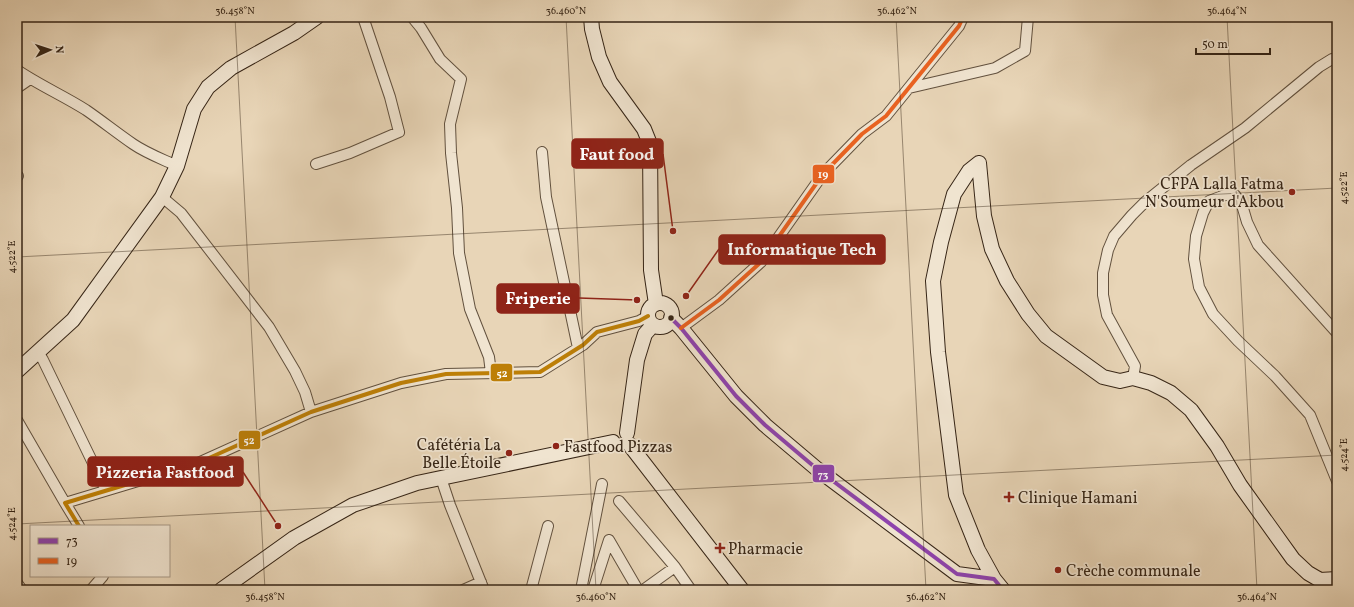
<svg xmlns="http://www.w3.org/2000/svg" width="1354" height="607" font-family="Vollkorn,serif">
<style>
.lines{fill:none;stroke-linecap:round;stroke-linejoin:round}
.street-casing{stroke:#62513e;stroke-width:12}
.secondary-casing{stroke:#362516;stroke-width:16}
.street{stroke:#f0e4d0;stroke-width:10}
.secondary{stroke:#f0e4d0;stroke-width:14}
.bus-1-casing{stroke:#f0e4d0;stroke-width:7}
.bus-2-casing{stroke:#f0e4d0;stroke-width:7}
.bus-3-casing{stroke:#f0e4d0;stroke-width:7}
.bus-1{stroke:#8e44ad;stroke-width:4}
.bus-2{stroke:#e96221;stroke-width:4}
.bus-3{stroke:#bd7f07;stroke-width:4}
.ticks{fill:none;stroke:#362516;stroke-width:1;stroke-opacity:0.45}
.poi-dot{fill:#8f2418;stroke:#f0e4d0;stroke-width:1.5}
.bus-dot{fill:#362516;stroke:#f0e4d0;stroke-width:1.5}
.labels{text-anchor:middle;stroke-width:3.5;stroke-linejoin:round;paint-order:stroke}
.poi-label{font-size:16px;fill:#362516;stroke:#f0e4d0;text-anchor:start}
.leader{fill:none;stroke:#8f2418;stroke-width:1.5}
.callout-dot{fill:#8f2418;stroke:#f0e4d0;stroke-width:1.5}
.callout{fill:#8f2418;stroke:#8f2418;stroke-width:1.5}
.callout-label{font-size:17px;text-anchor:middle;font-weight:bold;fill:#fff}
.line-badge{stroke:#f0e4d0;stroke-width:1.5}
.badge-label{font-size:11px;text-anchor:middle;font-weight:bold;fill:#fff}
.neatline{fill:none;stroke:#362516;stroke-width:1.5}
.ticks-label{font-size:10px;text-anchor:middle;fill:#362516}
</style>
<rect width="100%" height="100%" fill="#e8d5b7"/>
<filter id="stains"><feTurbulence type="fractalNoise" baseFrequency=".005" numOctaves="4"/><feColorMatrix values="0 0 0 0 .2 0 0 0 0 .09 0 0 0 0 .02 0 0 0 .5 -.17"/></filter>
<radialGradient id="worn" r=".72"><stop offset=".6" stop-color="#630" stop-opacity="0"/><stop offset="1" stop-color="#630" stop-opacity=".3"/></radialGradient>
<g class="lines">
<defs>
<path id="street" d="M412 17 421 28 440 59 461 79 450 124 451 153 457 208 459 253 470 309 489 357 491 373
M17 70C39 85 64 96 86 110 102 121 117 133 133 144 146 153 162 159 177 166
M17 88 30 79
M909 88 995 68 1025 51 1028 17
M542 152 546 197 578 348
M316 164 350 153 399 132 390 97 363 17
M17 175 18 176
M162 197 181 213 269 327 295 371 305 392 311 412
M681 328 719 300 761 262 823 174 862 134 886 116 959 26 963 17
M1337 333 1258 245 1247 222 1242 205 1235 195H1225L1209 201 1203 213 1196 236 1194 259 1199 287 1213 314 1238 341 1275 376 1310 415 1337 481
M38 352 43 360 106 490
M1133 378 1135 366 1107 315 1103 295V273L1108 250 1114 236 1132 215 1145 202 1191 165 1245 128 1319 67 1332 59 1337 61
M17 420 65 503
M441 478 450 505 484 590
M619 501 675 567 691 590
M79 526 65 503 198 463 311 412 401 383 446 374 540 372 583 345 597 332 639 321 648 316
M609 540 638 590
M17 583 22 590
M91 590 103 576
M463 590 481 582
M531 590 548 526
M581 590 602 484
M593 590 609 540
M643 590 675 567"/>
<path id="secondary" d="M591 17 592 29 599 57 610 82 644 129 650 144 651 270 656 304
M979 163 984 216 992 249 1007 281 1028 314 1046 336 1103 377 1120 381 1133 378 1151 383 1171 393 1191 410 1217 446 1240 485 1293 559 1308 573 1320 580 1337 579
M979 163 969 171 954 194 941 242 933 281 938 352 956 495 978 550 994 579
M648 315a12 12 0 1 1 24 0a12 12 0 1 1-24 0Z
M671 318 681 328 736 396 765 425 817 469 957 574 994 579 1003 590
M17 371 73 320 162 197 177 166 194 109 208 87 231 68 294 33 317 17
M627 433 637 360 645 334 653 325
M629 444 742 590
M221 590 294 538 353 505 417 483 613 442"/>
</defs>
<!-- street casing -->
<use href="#street" class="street-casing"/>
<!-- secondary casing -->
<use href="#secondary" class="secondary-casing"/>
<!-- street -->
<use href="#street" class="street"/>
<!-- secondary -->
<use href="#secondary" class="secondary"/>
<defs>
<path id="bus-1" d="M671 318 681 328 736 396 765 425 817 469 957 574 994 579 1003 590"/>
<path id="bus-2" d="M681 328 719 300 761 262 823 174 862 134 886 116 959 26 963 17"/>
<path id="bus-3" d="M79 526 65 503 198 463 311 412 401 383 446 374 540 372 583 345 597 332 639 321 648 316"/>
</defs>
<!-- bus-1 casing -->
<use href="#bus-1" class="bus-1-casing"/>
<!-- bus-2 casing -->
<use href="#bus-2" class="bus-2-casing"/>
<!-- bus-3 casing -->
<use href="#bus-3" class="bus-3-casing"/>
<!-- bus-1 -->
<use href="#bus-1" class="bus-1"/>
<!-- bus-2 -->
<use href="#bus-2" class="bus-2"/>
<!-- bus-3 -->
<use href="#bus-3" class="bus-3"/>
</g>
<!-- ticks -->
<path class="ticks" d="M235 17 265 590M566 17 596 590M896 17 926 590M1227 17 1257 590M17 257 1337 188M17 524 1337 455"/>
<!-- markers -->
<g class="poi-dot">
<circle cx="1292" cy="192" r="4"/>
<circle cx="556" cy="446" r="4"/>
<circle cx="509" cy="453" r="4"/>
<path d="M1007 491h4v4h4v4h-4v4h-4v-4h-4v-4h4z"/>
<path d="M718 542h4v4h4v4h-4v4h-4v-4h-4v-4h4z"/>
<circle cx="1058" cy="570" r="4"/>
</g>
<circle class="bus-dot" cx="671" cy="318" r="3.5"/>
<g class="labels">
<!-- poi labels -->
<g class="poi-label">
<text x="1284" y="189" text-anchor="end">CFPA Lalla Fatma<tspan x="1284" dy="18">N'Soumeur d'Akbou</tspan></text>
<text x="501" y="450" text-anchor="end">Cafétéria La<tspan x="501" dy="18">Belle Étoile</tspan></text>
<text x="564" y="452">Fastfood Pizzas</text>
<text x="1018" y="503">Clinique Hamani</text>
<text x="728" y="554">Pharmacie</text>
<text x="1066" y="576">Crèche communale</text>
</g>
</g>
<!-- callouts -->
<path class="leader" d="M673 231L663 154M686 296L719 249M637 300L579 298M278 526L243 472"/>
<g class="callout-dot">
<circle cx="673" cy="231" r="4"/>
<circle cx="686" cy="296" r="4"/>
<circle cx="637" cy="300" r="4"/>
<circle cx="278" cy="526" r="4"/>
</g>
<g class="callout">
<rect x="572" y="139" width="91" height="29" rx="4"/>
<rect x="719" y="235" width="166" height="29" rx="4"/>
<rect x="497" y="284" width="82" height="29" rx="4"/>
<rect x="88" y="457" width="155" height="29" rx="4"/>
</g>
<g class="callout-label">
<text x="617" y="160">Faut food</text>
<text x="802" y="255">Informatique Tech</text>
<text x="538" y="304">Friperie</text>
<text x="165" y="478">Pizzeria Fastfood</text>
</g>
<g class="line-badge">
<rect x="812" y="164" width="23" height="20" rx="4" fill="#e96221"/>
<rect x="490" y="363" width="23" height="19" rx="4" fill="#bd7f07"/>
<rect x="238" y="430" width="23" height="20" rx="4" fill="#bd7f07"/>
<rect x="812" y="464" width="23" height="19" rx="4" fill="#8e44ad"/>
</g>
<g class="badge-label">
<text x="823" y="178">19</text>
<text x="502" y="377">52</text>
<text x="249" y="444">52</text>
<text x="823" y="478">73</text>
</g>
<!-- margin -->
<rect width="1354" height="607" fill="none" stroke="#e8d5b7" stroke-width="44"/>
<!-- legend -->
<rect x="30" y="525" width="140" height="52" fill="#f0e4d0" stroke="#a69886"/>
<rect x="38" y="538" width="20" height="6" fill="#8e44ad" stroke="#a69886"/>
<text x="66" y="545" font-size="12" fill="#362516">73</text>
<rect x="38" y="558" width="20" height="6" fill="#e96221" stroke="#a69886"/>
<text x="66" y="565" font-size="12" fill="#362516">19</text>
<!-- north arrow -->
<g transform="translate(50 50) rotate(87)" stroke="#f0e4d0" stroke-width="3" paint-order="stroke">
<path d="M0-3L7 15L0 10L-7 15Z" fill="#362516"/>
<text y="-6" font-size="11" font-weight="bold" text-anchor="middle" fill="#362516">N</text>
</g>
<!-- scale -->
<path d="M1196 48v6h74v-6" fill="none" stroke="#362516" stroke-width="2"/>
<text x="1202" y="48" font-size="12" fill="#362516" stroke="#f0e4d0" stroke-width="3" paint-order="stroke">50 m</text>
<rect x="22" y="22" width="1310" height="563" class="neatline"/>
<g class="ticks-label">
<text x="235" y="14">36.458°N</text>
<text x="566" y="14">36.460°N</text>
<text x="897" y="14">36.462°N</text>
<text x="1227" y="14">36.464°N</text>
<text transform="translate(1343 188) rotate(-90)" y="4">4.522°E</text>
<text transform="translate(11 257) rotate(-90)" y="4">4.522°E</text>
<text transform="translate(1343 455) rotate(-90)" y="4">4.524°E</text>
<text transform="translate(11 524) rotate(-90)" y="4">4.524°E</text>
<text x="265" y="600">36.458°N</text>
<text x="596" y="600">36.460°N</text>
<text x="926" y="600">36.462°N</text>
<text x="1257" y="600">36.464°N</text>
</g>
<rect width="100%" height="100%" filter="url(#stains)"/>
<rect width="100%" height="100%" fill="url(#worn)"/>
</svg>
